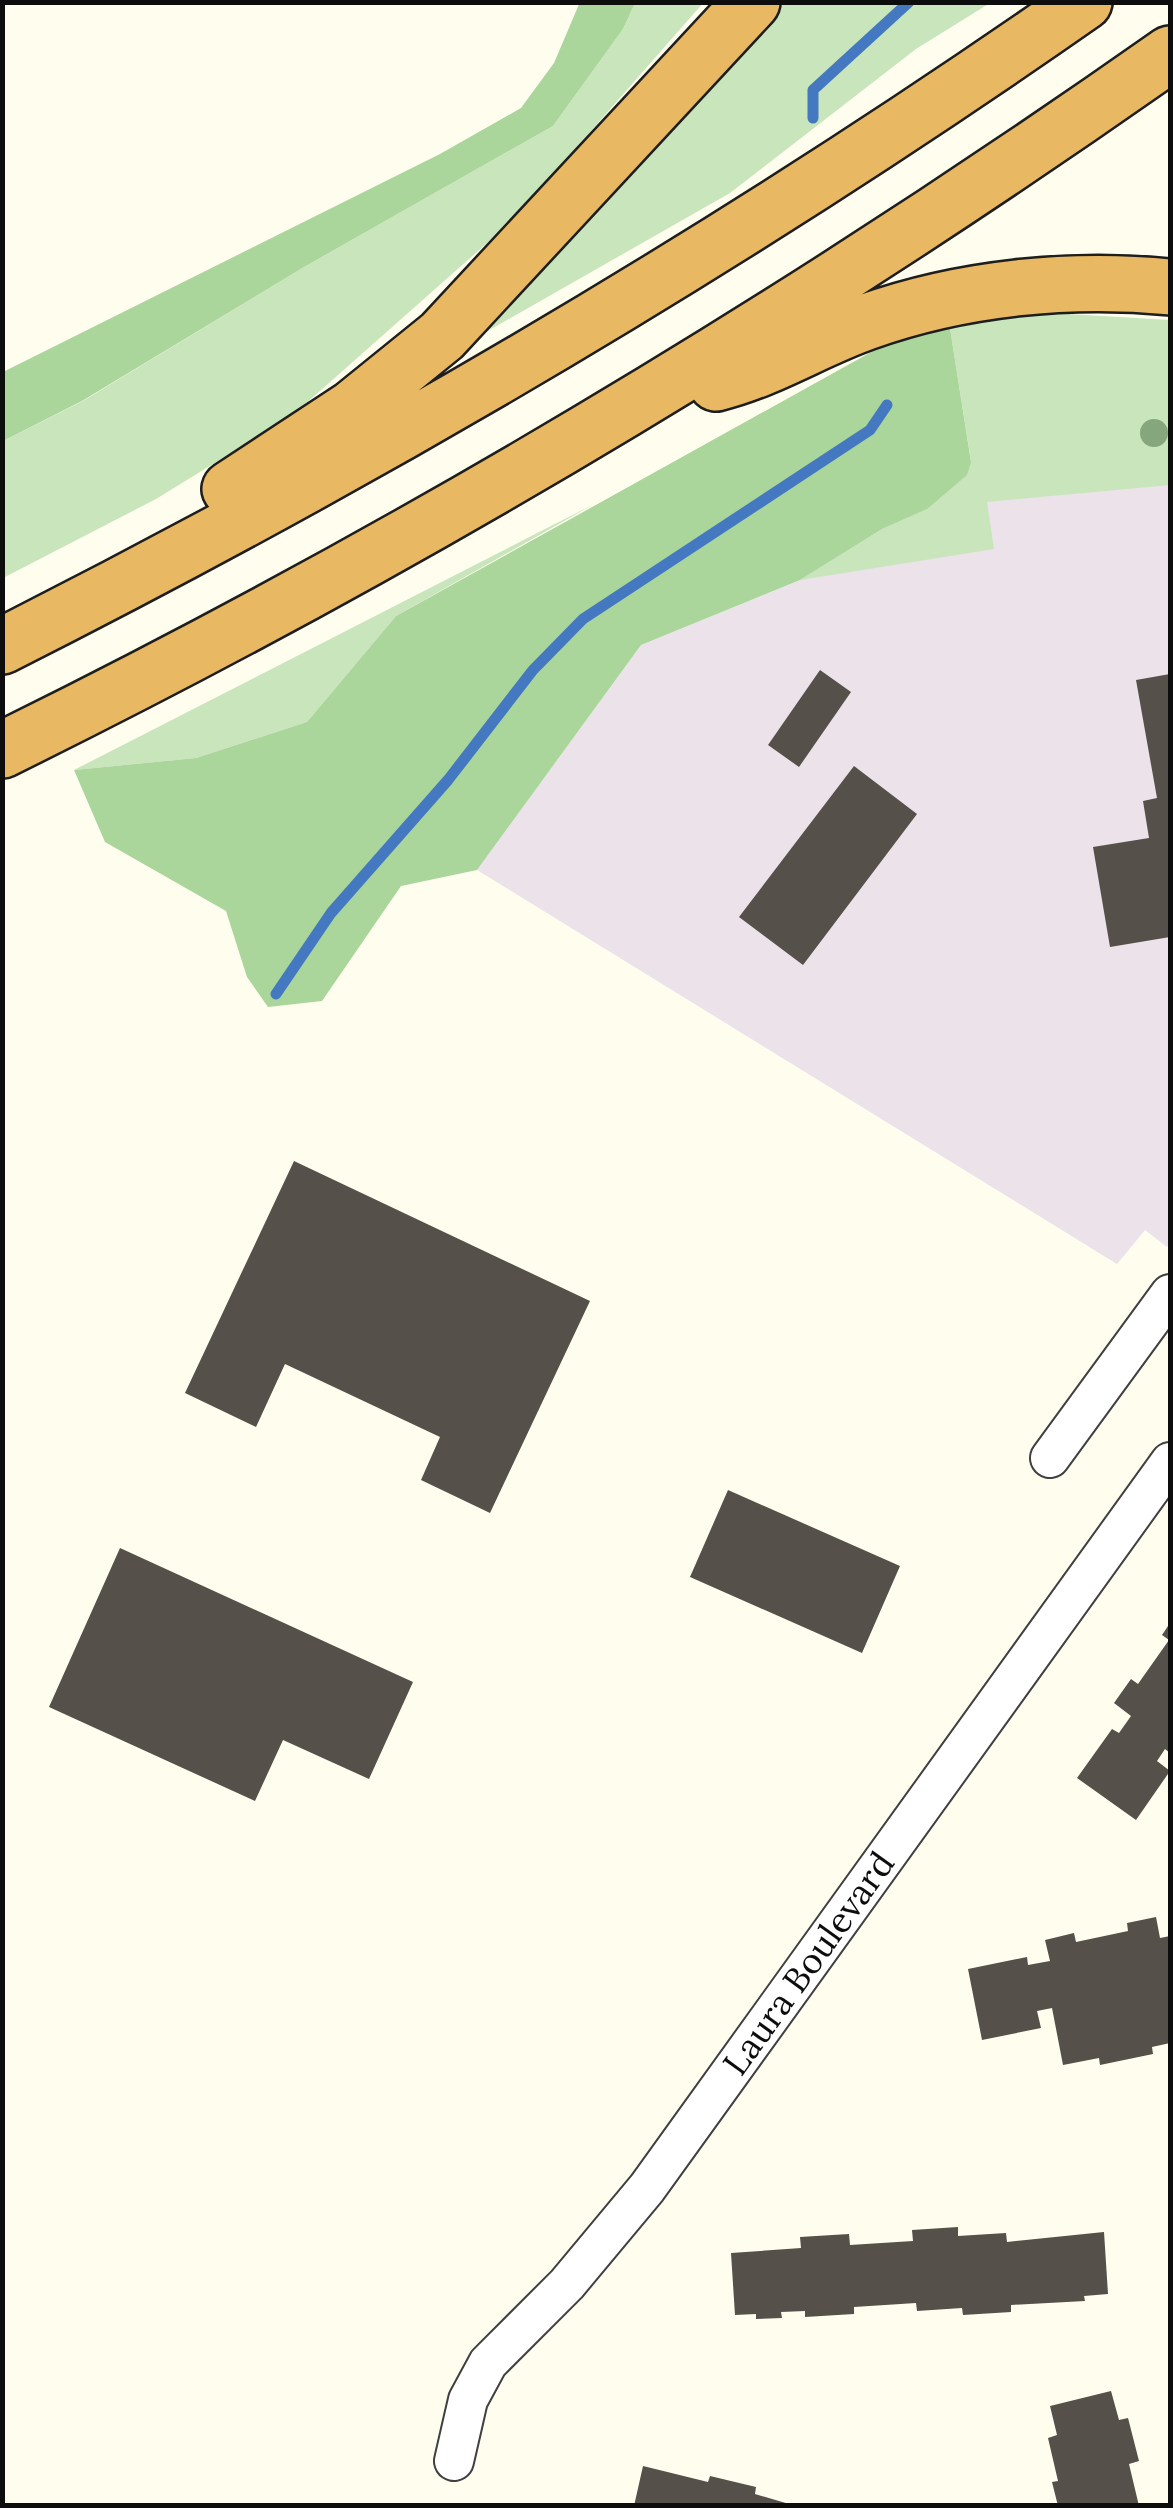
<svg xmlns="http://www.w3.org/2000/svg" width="1173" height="2508" font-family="Lora,serif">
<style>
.industrial{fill:#ebe2ea}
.green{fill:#c9e5bb}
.forest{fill:#aad59b}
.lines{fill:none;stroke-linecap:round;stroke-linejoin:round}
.stream{stroke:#4479c2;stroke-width:11}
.building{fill:#55504a}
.minor-casing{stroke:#404040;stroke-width:42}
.highway-casing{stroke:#1e1e1e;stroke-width:60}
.minor{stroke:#fff;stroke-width:38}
.highway{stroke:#e8b862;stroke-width:55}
.tree{fill:#86a67e}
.labels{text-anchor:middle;stroke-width:10;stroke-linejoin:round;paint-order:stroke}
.street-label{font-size:35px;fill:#0d0d0d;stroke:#fff}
</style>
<rect width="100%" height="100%" fill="#fefdee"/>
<!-- industrial -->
<path class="industrial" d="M1170 444V1242L1167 1247 1145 1230 1117 1264 477 870 641 645 800 580 882 529 927 508Z"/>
<!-- green -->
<path class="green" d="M635 3H703L513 220 294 414 156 499 3 578V441L83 401 304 267 553 126 623 29Z
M782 3H990L916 49 730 193 472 340Z
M1034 312 1170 320V485L987 502 994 549 800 580 882 529 927 509 971 461 949 322Z
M594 504 396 616 307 722 196 758 74 770Z"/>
<!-- forest -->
<path class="forest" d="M580 2 635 3 623 29 553 126 304 267 82 401 3 441V372L440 154 521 108 554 63Z
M949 322 971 462 967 475 927 509 882 529 800 580 641 645 477 870 401 886 322 1001 268 1007 247 977 226 911 105 842 74 770 196 758 307 722 396 616 900 336Z"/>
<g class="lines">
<!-- stream -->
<path class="stream" d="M813 118V90L909 2
M276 994 331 913 448 780 533 670 583 619 870 430 887 405"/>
</g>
<!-- building -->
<path class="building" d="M820 670 851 692 799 767 768 745Z
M1170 674V937L1110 947 1093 847 1149 838 1143 801 1157 798 1136 680Z
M854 766 917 814 803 965 739 917Z
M294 1161 590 1301 490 1513 421 1480 440 1437 285 1364 256 1427 185 1393Z
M728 1490 900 1566 862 1653 690 1577Z
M120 1548 413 1682 369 1779 283 1740 255 1801 49 1707Z
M1170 1623V1753L1165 1749 1157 1761 1170 1771 1136 1820 1077 1778 1112 1729 1119 1733 1131 1716 1114 1703 1131 1679 1138 1684 1169 1640 1162 1635Z
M1156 1917 1160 1938 1170 1936V2043L1152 2047 1153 2054 1100 2065 1099 2058 1063 2065 1052 2008 1037 2011 1041 2028 982 2040 968 1969 1027 1957 1028 1965 1050 1961 1045 1940 1074 1933 1076 1942 1128 1931 1127 1923Z
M958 2227V2236L1006 2233 1007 2242 1104 2232 1108 2294 1084 2296 1085 2301 1011 2305V2312L963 2315 962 2308 917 2311 916 2303 854 2307V2314L805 2317V2311L781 2312 782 2318 756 2319V2314L735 2315 731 2253 801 2248 800 2237 849 2234 850 2245 913 2241 912 2230Z
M1111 2391 1119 2420 1128 2418 1139 2461 1129 2464 1139 2506H1058L1052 2482 1058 2481 1048 2438 1057 2435 1050 2406Z
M643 2466 708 2482 710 2476 756 2487 755 2494 796 2506H634Z"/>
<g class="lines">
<defs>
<g id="minor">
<path d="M1050 1458 1170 1294"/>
<path id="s1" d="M454 2461 468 2400 488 2363 567 2284 647 2188 1170 1462"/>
</g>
<path id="highway" d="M716 383C769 370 815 340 866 322 961 288 1070 277 1170 287
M230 489 353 408 442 336 752 2
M2 646C378 456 739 243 1084 2
M2 750C410 549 799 315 1170 54"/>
</defs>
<!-- minor casing -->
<use href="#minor" class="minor-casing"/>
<!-- highway casing -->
<use href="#highway" class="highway-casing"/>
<!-- minor -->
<use href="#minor" class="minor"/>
<!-- highway -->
<use href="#highway" class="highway"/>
</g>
<!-- trees -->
<circle class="tree" cx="1154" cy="433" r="14"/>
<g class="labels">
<!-- street labels -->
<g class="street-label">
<text dy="12" stroke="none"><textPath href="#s1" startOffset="618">Laura Boulevard</textPath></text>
</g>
</g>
<!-- border -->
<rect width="1173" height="2508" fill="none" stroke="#0d0d0d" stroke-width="10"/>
</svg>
